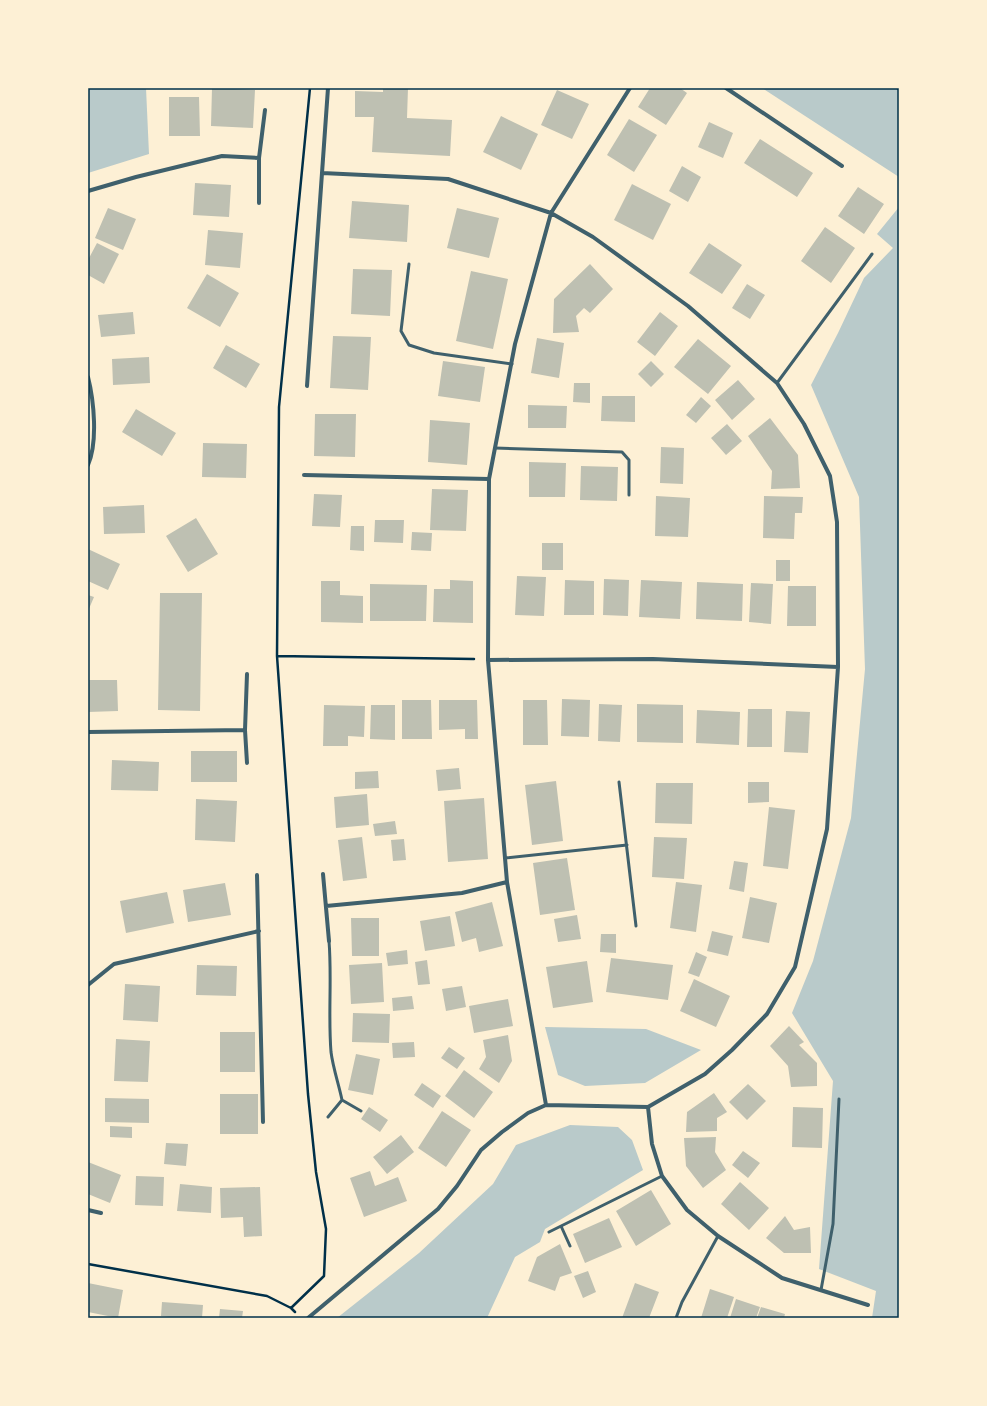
<svg xmlns="http://www.w3.org/2000/svg" width="987" height="1406" font-family="'Source Serif 4',serif">
<style>
.green{fill:#b9caca}
.building{fill:#bec0b2}
.lines{fill:none;stroke-linecap:round;stroke-linejoin:round}
.path{stroke:#003049;stroke-width:2.5}
.service{stroke:#3f606c;stroke-width:3}
.minor{stroke:#3f606c;stroke-width:4}
.neatline{fill:none;stroke:#003049;stroke-width:1.5}
</style>
<rect width="100%" height="100%" fill="#fdf0d5"/>
<!-- green -->
<path class="green" d="M88 88H146L149 154 88 173Z
M762 88H899V177Z
M899 207V1318H872L876 1291 819 1269 833 1081 792 1013 813 961 851 818 865 669 859 497 811 385 838 333 864 278 893 248 877 234Z
M545 1027 646 1029 701 1050 645 1083 585 1086 558 1075Z
M570 1125 618 1127 632 1140 643 1170 545 1229 540 1242 515 1257 487 1318H337L419 1253 493 1184 516 1145Z"/>
<!-- building -->
<path class="building" d="M212 88 255 90 253 128 211 126Z
M383 88H408L407 118 452 120 450 156 372 152 374 117H355V91L383 92Z
M650 88H680L687 93 666 125 638 107Z
M557 90 589 104 572 139 541 125Z
M169 97H199L200 136H169Z
M501 116 538 134 521 170 483 152Z
M629 119 657 135 634 172 607 155Z
M709 122 733 133 723 158 698 147Z
M760 139 813 173 797 197 744 163Z
M682 166 701 177 688 202 669 191Z
M195 183 231 185 229 217 193 215Z
M632 184 671 204 653 240 614 220Z
M858 187 884 204 864 234 838 216Z
M352 201 409 205 407 242 349 238Z
M108 208 136 219 123 250 95 238Z
M457 208 499 218 489 258 447 248Z
M825 227 855 248 831 283 801 261Z
M208 230 243 233 240 268 205 265Z
M97 243 119 254 104 284 88 275V260Z
M709 243 742 265 722 294 689 273Z
M590 264 613 289 590 313 584 308 576 316 579 332 553 333 554 299Z
M353 269 392 270 390 316 351 314Z
M471 271 508 279 493 349 456 341Z
M207 274 239 293 220 327 187 308Z
M747 284 765 295 750 319 732 308Z
M133 312 135 334 101 337 98 315Z
M660 312 678 326 655 356 637 342Z
M333 336 371 337 368 390 330 388Z
M537 338 564 343 559 378 531 373Z
M698 339 731 366 708 394 674 367Z
M226 345 260 364 246 388 213 368Z
M149 357 150 383 113 385 112 359Z
M443 361 485 367 480 402 438 396Z
M651 361 664 374 651 387 638 374Z
M738 380 755 399 732 420 715 400Z
M574 383H590V403L573 402Z
M602 396H635V422L601 421Z
M701 397 711 406 696 423 686 415Z
M528 405 567 406 566 428H528Z
M136 409 176 433 162 456 122 432Z
M315 414H356L355 457 314 456Z
M770 418 798 455 800 488 771 489 772 471 748 436Z
M430 420 470 423 467 465 428 462Z
M727 424 742 441 726 455 711 438Z
M203 443 247 444 246 478 202 477Z
M661 447 684 448 683 484 660 483Z
M529 462 566 463 565 497H529Z
M581 466 618 467 617 501 580 500Z
M432 489 468 490 466 531 430 530Z
M314 494 342 495 340 527 312 526Z
M656 496 690 498 688 537 655 536Z
M764 496 803 497 802 513H795L794 539 763 538Z
M144 505 145 533 104 534 103 507Z
M196 518 218 554 188 572 166 536Z
M375 520H404L403 543 374 542Z
M351 526H364V551L350 550Z
M412 532 432 533 431 551 411 550Z
M542 543H563V570H542Z
M88 549 120 564 108 590 88 581Z
M776 560H790V581H776Z
M517 576 546 577 544 616 515 615Z
M604 579 629 580 628 616 603 615Z
M450 580 473 581V623L433 622 434 589H450Z
M565 580 594 581V615H564Z
M641 580 682 582 680 619 639 617Z
M321 581H340V595L363 596V623L321 622Z
M697 582 743 584 742 621 696 619Z
M751 583 773 584 771 624 749 622Z
M370 584 427 585 426 621H370Z
M788 586H816V626H787Z
M160 593H202L200 711 158 710Z
M88 595 94 597 88 611Z
M88 680H117L118 711 88 712Z
M562 699 590 700 589 737 561 736Z
M402 700H431L432 739H402Z
M439 700H477L478 739H465V729L439 730Z
M523 700H547L548 745H523Z
M599 704 622 705 620 742 598 741Z
M637 704 683 705V743L637 742Z
M324 705 365 706 364 737 348 736V746H323Z
M371 705H395V740L370 739Z
M748 709H772V747H747Z
M697 710 740 712 739 745 696 743Z
M786 711 810 712 808 753 784 752Z
M191 751H237V782H191Z
M112 760 159 762 158 791 111 790Z
M459 768 461 789 438 791 436 770Z
M378 771 379 788 355 789V772Z
M556 781 563 841 532 845 525 785Z
M748 782H769V802L748 803Z
M656 783H693L692 824 655 823Z
M367 794 369 825 336 828 334 797Z
M484 798 488 859 448 862 444 801Z
M196 799 237 801 235 842 195 840Z
M769 807 795 810 788 869 763 866Z
M395 821 397 834 375 836 373 824Z
M362 837 367 878 343 881 338 840Z
M654 837 687 838 684 879 652 877Z
M404 839 406 860 393 861 391 840Z
M567 858 575 910 540 915 533 863Z
M734 861 748 863 744 892 729 889Z
M676 882 702 885 696 932 670 928Z
M225 883 231 915 188 922 183 890Z
M167 892 174 923 126 933 120 901Z
M750 897 777 903 769 943 742 938Z
M492 902 503 946 479 952 476 938 462 942 455 912Z
M577 915 581 939 558 942 554 919Z
M450 916 455 946 425 951 420 921Z
M351 918H379V956H352Z
M712 931 733 936 728 956 707 951Z
M601 934H616V953L600 952Z
M407 950 408 964 388 966 386 953Z
M696 952 707 957 699 977 688 973Z
M611 958 673 965 668 1000 606 992Z
M427 960 430 984 418 985 415 962Z
M587 961 593 1002 553 1008 546 967Z
M382 963 384 1002 351 1004 349 965Z
M197 965 237 966 236 996 196 995Z
M694 979 730 996 716 1027 680 1011Z
M125 984 160 986 158 1022 123 1020Z
M462 986 466 1007 446 1011 442 989Z
M412 996 414 1009 393 1011 392 998Z
M508 999 513 1026 474 1033 469 1006Z
M353 1013 390 1014 389 1043 352 1042Z
M789 1026 804 1042 799 1045 817 1063V1086L791 1087 788 1066 770 1046Z
M220 1032H255V1072H220Z
M508 1035 512 1061 499 1083 479 1069 486 1057 483 1040Z
M116 1039 150 1041 148 1082 114 1081Z
M414 1042 415 1057 393 1058 392 1043Z
M449 1047 465 1058 457 1069 441 1058Z
M356 1054 380 1059 373 1095 348 1090Z
M464 1070 493 1092 474 1118 445 1096Z
M422 1083 441 1096 433 1108 414 1095Z
M748 1084 766 1101 747 1120 729 1102Z
M714 1093 727 1112 717 1118V1131L686 1132 687 1112Z
M220 1094H258V1134H220Z
M105 1098 149 1099V1123L105 1122Z
M369 1107 388 1120 380 1132 361 1119Z
M793 1107 823 1108 822 1148 792 1147Z
M442 1111 471 1130 446 1167 418 1148Z
M110 1126 132 1127V1138L110 1137Z
M401 1135 414 1152 387 1174 373 1157Z
M716 1137 715 1152 726 1170 703 1188 686 1166 684 1138Z
M166 1143 188 1144 186 1166 164 1164Z
M743 1151 760 1163 748 1178 732 1165Z
M88 1162 121 1175 110 1203 88 1194Z
M370 1171 375 1186 398 1177 407 1201 364 1217 350 1178Z
M136 1176 164 1177 163 1206 135 1205Z
M740 1182 769 1208 749 1230 721 1204Z
M180 1184 212 1187 211 1213 177 1211Z
M260 1187 262 1236 244 1237 243 1217 221 1218 220 1188Z
M651 1190 671 1224 636 1246 616 1211Z
M785 1216 794 1230 810 1227 811 1253H784L766 1238Z
M609 1218 622 1247 585 1263 573 1234Z
M560 1244 572 1273 560 1277 555 1291 528 1281 537 1257Z
M588 1271 596 1292 583 1298 574 1276Z
M88 1283 123 1290 118 1318 88 1312Z
M635 1283 659 1292 649 1318H622Z
M710 1289 734 1297 727 1318H701Z
M736 1299 760 1307 756 1318H730Z
M162 1302 203 1305 202 1318H170V1317L161 1316Z
M761 1307 785 1314 784 1318H757Z
M220 1309 243 1311 242 1318H219Z"/>
<g class="lines">
<!-- path -->
<path class="path" d="M897 88 899 89
M277 656 474 659
M88 1264 267 1296 291 1308 295 1312
M291 1308 324 1276 326 1229 316 1172 308 1094 277 656 279 407 310 88"/>
<!-- service -->
<path class="service" d="M409 264 401 331 409 345 434 353 512 364
M777 383 872 254
M495 448 622 452 629 460V495
M619 782 636 926
M505 858 627 845
M329 941C332 978 328 1015 331 1052 333 1068 339 1085 342 1100
M328 1117 342 1100 361 1111
M561 1226 570 1246
M549 1232 662 1176
M821 1290 833 1224 839 1099
M676 1318 682 1302 718 1236"/>
<!-- minor -->
<path class="minor" d="M726 88 842 166
M88 191 136 177 222 156 259 158
M259 203V158L265 110
M88 377C94 401 98 442 88 465
M307 386 322 173
M304 475 489 479
M488 660 653 659 838 667
M88 732 245 730
M247 763 245 730 247 674
M323 874 329 941
M257 875 263 1122
M326 906 462 893 507 882
M88 985 114 964 259 931
M546 1105 507 882 505 858 488 660 489 479 515 344 551 213 630 88
M648 1107 652 1144 662 1176 687 1210 718 1236 782 1278 868 1305
M88 1210 101 1213
M308 1318 438 1209 457 1186 481 1150 502 1132 528 1113 546 1105 648 1107 705 1074 732 1050 767 1014 795 967 827 829 838 667 837 522 830 476 804 424 777 383 688 306 593 237 551 213 448 179 322 173 328 88"/>
</g>
<!-- border -->
<rect width="987" height="1406" fill="none" stroke="#fdf0d5" stroke-width="178"/>
<rect x="89" y="89" width="809" height="1228" class="neatline"/>
</svg>
